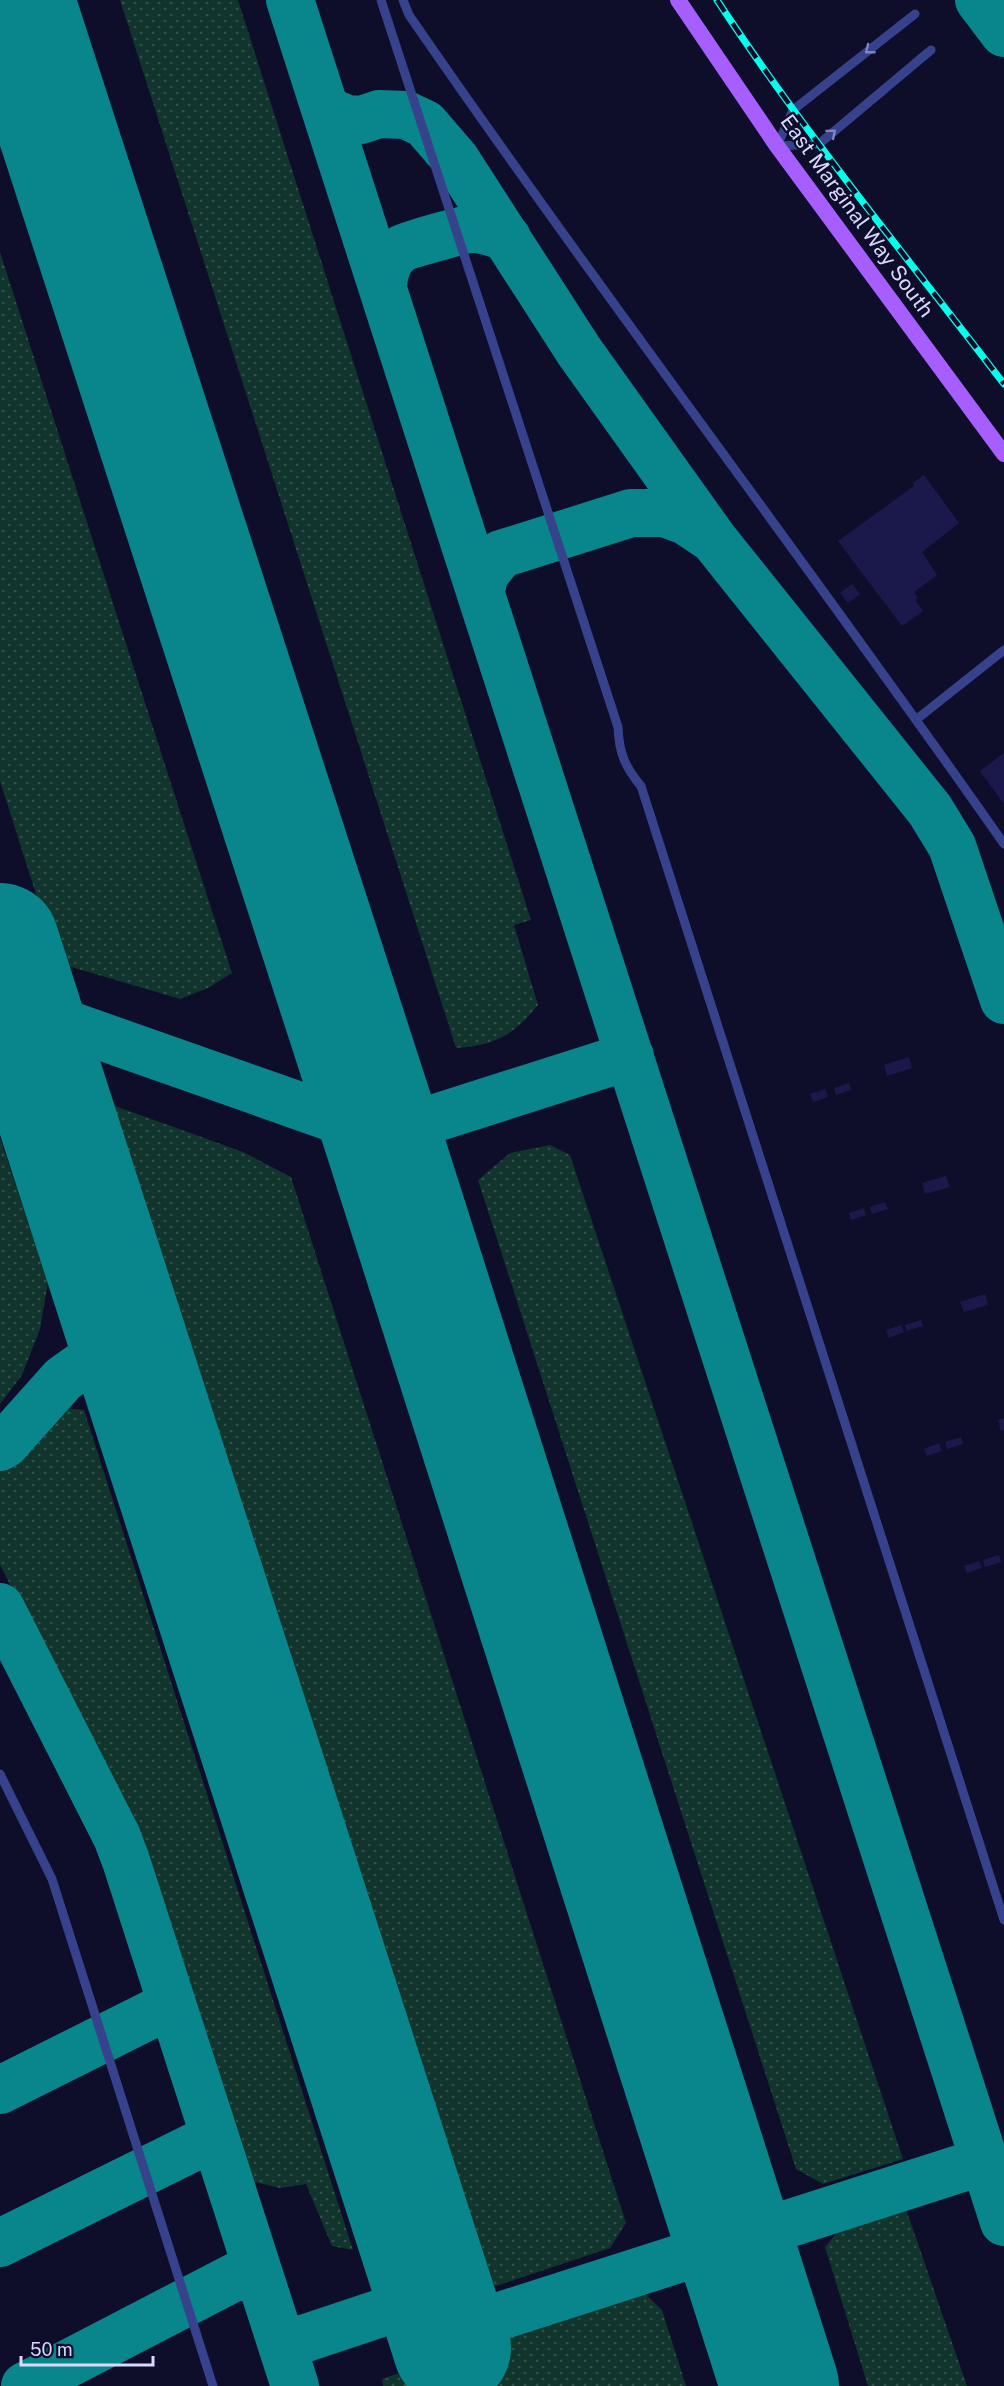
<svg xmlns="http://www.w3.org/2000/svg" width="1004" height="2386" font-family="'Public Sans',sans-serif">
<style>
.grass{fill:url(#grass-dots)}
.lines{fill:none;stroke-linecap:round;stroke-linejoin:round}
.taxiway{stroke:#08868c;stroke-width:48}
.runway{stroke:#08868c;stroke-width:118}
.building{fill:#1b194c}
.service{stroke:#36428c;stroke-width:9}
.primary{stroke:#a75eff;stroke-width:16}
.rail-casing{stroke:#03ffed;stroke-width:7}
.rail{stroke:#0e0e2a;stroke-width:4.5;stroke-dasharray:14;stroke-linecap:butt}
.oneway{stroke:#7e86c0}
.labels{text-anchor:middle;stroke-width:4.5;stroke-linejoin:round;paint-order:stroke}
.street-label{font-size:21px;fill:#d7d9ff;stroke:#0e0e2a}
</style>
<defs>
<pattern id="grass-dots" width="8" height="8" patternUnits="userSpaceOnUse" patternTransform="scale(1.5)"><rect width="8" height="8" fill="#11342d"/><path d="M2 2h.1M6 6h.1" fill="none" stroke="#33514c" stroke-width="1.8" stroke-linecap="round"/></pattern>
</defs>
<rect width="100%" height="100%" fill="#0e0e2a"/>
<!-- grass -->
<path class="grass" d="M120 0H238L531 920 514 925 538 1005C514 1035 494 1046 456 1048Z
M0 252 232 973 208 988 180 999 58 963 0 781Z
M104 1102 243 1152 291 1177 626 2223 610 2248 490 2288Z
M0 1138 48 1282 40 1329 22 1375 0 1404Z
M550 1145 570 1155 903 2159 823 2184 796 2169 478 1180 510 1153Z
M62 1408 84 1410 353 2250 332 2246 306 2184 280 2188 255 2182 244 2162 140 1838 0 1565V1469L41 1424Z
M906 2209 967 2386H868L825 2247 842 2226Z
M640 2289 662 2310 686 2386H383L382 2379Z"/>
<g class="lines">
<!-- taxiway -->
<path class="taxiway" d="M290 0 1004 2222
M979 0 1004 33
M326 110 347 119 361 120 379 114 406 115 425 124 456 160 579 351 714 540 930 810 952 846 1004 1000
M383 286C384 272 388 257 401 249 407 245 462 230 470 229 483 228 495 233 507 238
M481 592 484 575 501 554 631 513H664L686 521 713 539
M0 1006 21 1008 382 1135 630 1056
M0 1447 5 1444 63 1379 126 1334
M0 1607 117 1837 126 1861 295 2386
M0 2090 172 2004
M0 2243 214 2137
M447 2333 984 2161
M282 2346 435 2295
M25 2386 256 2266"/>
<!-- runway -->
<path class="runway" d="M15 0 382 1135 780 2386
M0 942 452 2348"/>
</g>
<!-- building -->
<path class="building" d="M924 475 959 523 922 552 937 575 914 592 918 598 915 600 923 611 902 626 838 541 914 486 913 483Z
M852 584 860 594 848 603 840 593Z
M1004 753V804L980 771Z
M909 1057 912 1068 887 1076 884 1065Z
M849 1083 851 1090 836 1095 834 1088Z
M825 1089 828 1097 813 1102 810 1094Z
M946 1176 950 1187 925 1194 922 1183Z
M885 1202 888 1209 872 1214 870 1207Z
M864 1208 866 1215 851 1220 849 1213Z
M985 1294 988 1305 964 1312 960 1302Z
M921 1320 923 1326 907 1331 905 1325Z
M901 1325 904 1332 889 1338 886 1330Z
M1004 1418V1430L1001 1431 998 1420Z
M961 1437 963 1444 947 1449 945 1442Z
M939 1443 942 1451 927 1456 924 1449Z
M999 1555 1001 1562 985 1567 983 1560Z
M979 1561 982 1568 967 1573 964 1566Z"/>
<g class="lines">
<!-- service -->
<path class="service" d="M381 0 618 727C619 753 625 767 641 786L1004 1920
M403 0 409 15C602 295 809 565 1004 844
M915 14 793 110 777 146 819 144 931 50
M917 719 1004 650
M0 1774 52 1879 213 2386"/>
<!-- primary -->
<path class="primary" d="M678 0 777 146 1004 454"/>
<defs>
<path id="rail" d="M717 0C805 134 907 257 1004 384"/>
</defs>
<!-- rail casing -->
<use href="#rail" class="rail-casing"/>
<!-- rail -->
<use href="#rail" class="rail"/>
</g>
<!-- one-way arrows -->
<defs><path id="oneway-chevron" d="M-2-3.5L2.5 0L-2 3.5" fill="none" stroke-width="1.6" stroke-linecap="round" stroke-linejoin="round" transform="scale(1.5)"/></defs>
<g class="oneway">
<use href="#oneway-chevron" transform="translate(869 50) rotate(142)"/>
<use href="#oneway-chevron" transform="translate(832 133) rotate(-40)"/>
</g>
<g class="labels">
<!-- street labels -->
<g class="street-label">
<text transform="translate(857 216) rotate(54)" y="7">East Marginal Way South</text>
</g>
</g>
<!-- scale -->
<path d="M21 2356v9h132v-9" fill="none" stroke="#d7d9ff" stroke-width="3"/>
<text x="30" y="2356" font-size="18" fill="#d7d9ff" stroke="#0e0e2a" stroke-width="4.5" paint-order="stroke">50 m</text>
</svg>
